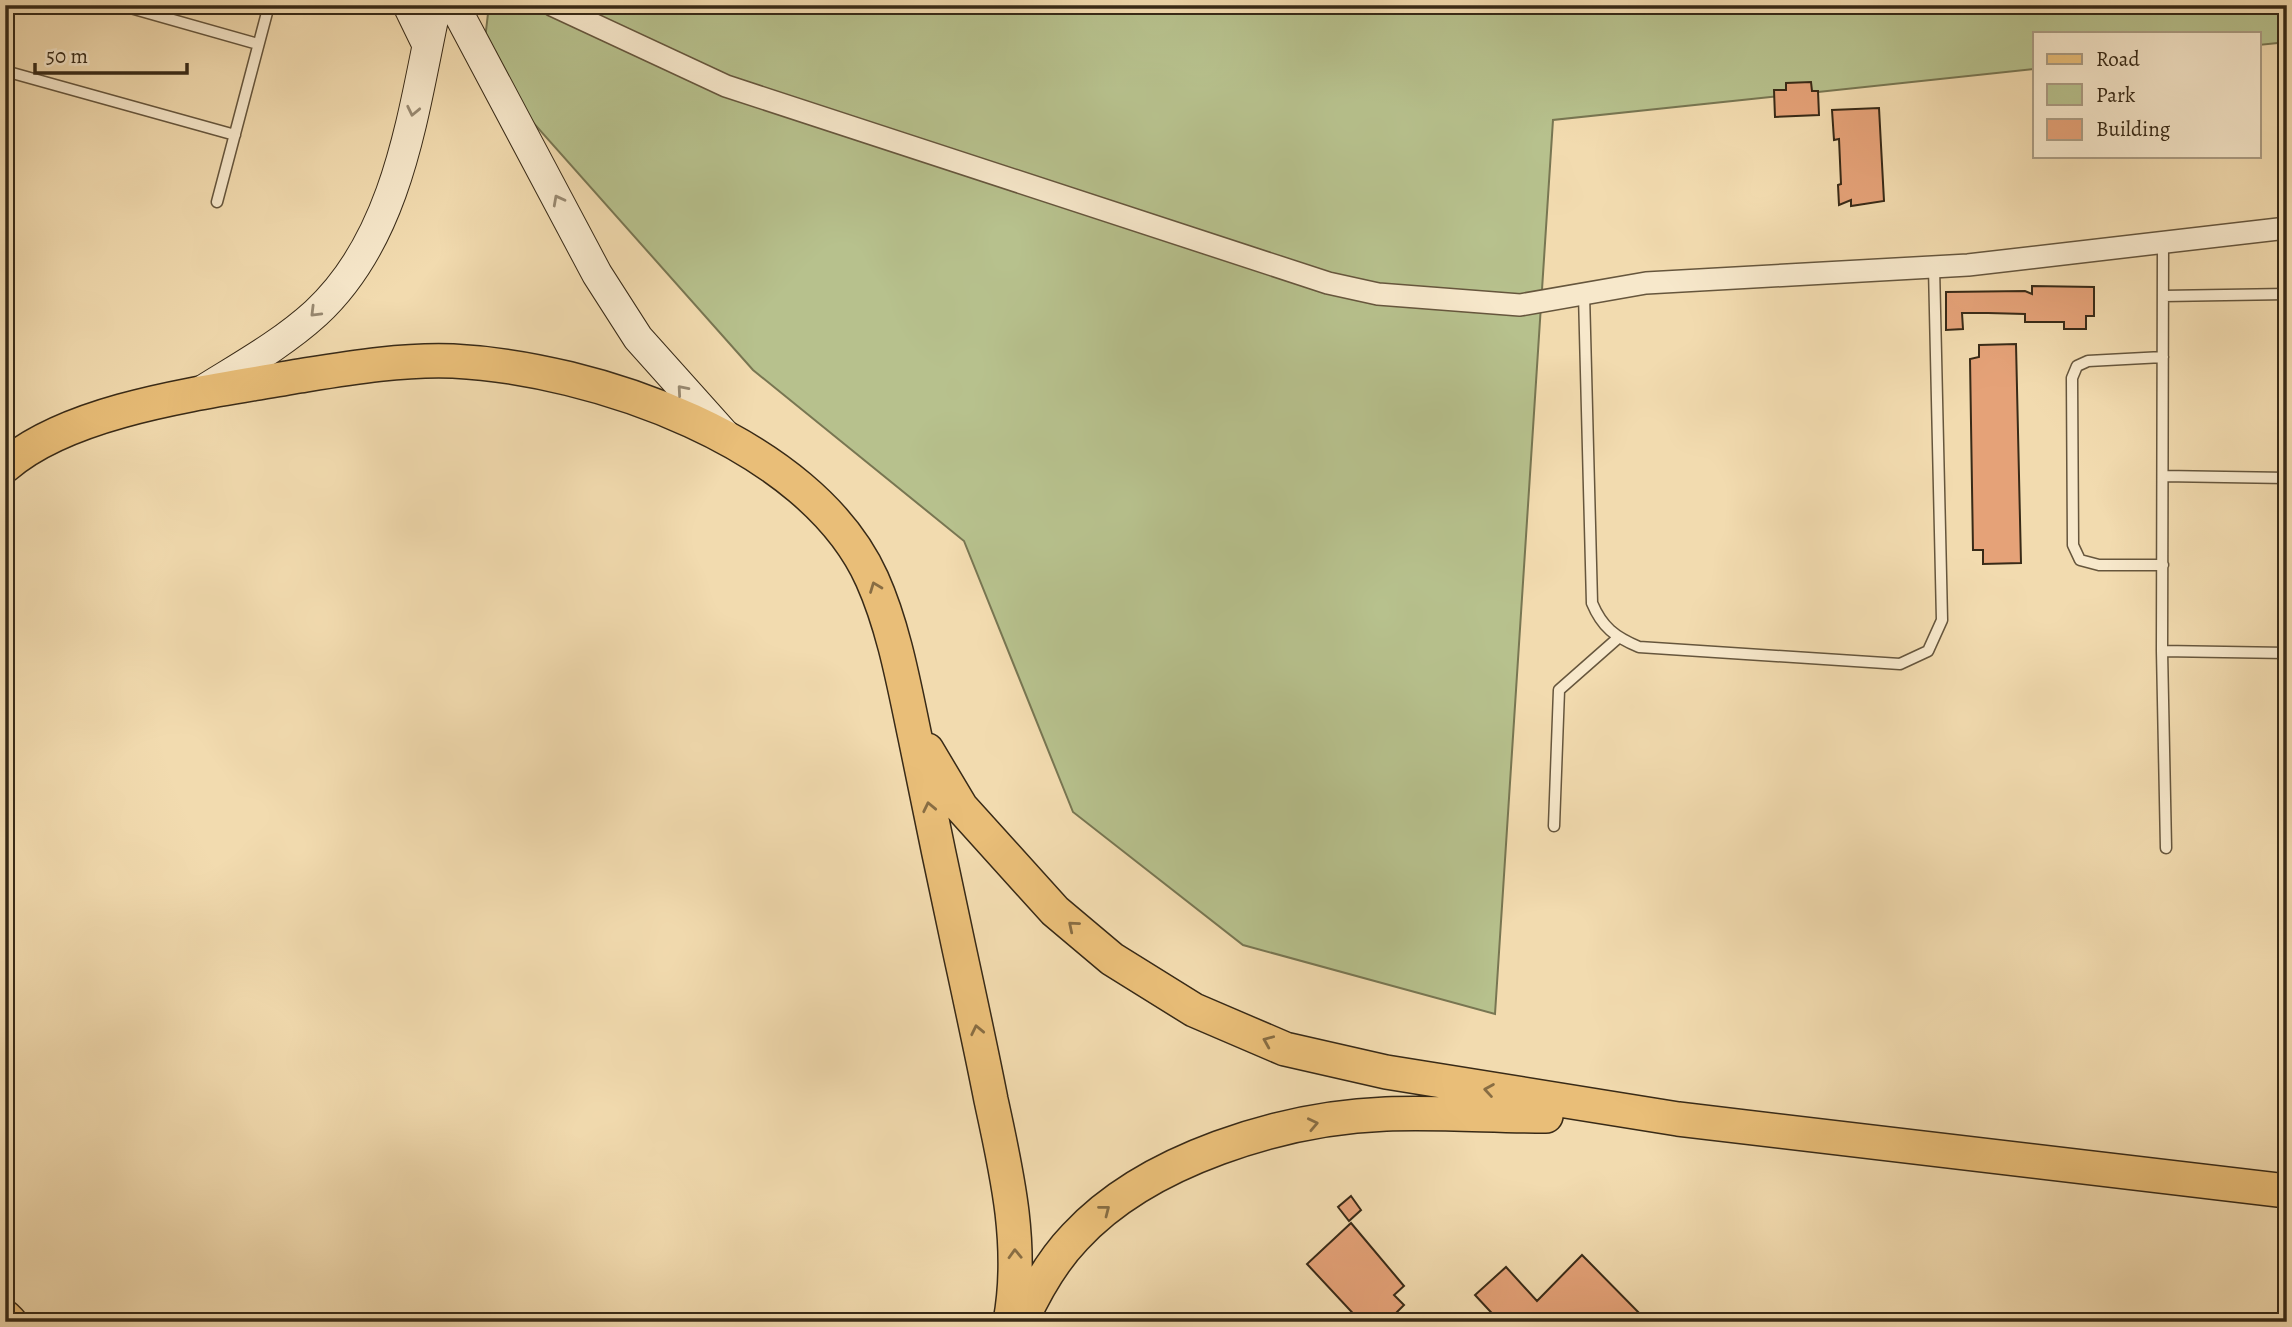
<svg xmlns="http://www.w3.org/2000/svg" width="2292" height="1327" font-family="Alegreya,serif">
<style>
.green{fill:#b7c18d;stroke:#787652;stroke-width:2}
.building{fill:#e5a278;stroke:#382a17;stroke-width:2}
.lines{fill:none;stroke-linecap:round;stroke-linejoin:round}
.lane-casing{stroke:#66563d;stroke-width:13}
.street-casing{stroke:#66563d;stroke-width:24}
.secondary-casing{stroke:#382a17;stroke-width:32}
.primary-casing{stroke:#382a17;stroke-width:36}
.lane{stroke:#f7e8cb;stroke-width:10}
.street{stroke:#f7e8cb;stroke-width:21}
.secondary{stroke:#f7e8cb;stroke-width:30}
.primary{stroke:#e9be78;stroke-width:33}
.oneway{stroke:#988971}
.oneway2{stroke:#886d43}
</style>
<rect width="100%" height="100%" fill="#f2dbaf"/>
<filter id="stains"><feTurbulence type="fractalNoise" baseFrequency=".00286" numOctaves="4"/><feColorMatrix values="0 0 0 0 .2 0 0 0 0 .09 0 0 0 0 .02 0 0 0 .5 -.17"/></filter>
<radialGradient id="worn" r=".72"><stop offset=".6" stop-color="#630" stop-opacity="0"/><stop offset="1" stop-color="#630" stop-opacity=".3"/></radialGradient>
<!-- green -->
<path class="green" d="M489 5H2287V42L2259 45V33H2035V69L1553 120 1495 1014 1243 945 1073 812 964 541 753 370 482 65Z"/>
<!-- building -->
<path class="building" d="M1811 82 1812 91H1818L1819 115 1775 117 1774 90H1786V83Z
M1879 108 1884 201 1851 206V200L1839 205 1838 185 1841 184 1839 139 1834 140 1832 110Z
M2032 286 2094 287V316H2086V329H2064V322H2025V314L1988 313H1962L1963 329 1946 330V292L2025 291 2032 294Z
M2016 344 2021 563 1983 564V550H1973L1970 359 1979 357V345Z
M1351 1196 1361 1210 1349 1221 1338 1207Z
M1351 1223 1404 1286 1394 1295 1404 1305 1387 1322H1361L1307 1264Z
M1582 1255 1648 1322H1500L1475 1295 1506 1267 1537 1301Z"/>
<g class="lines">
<defs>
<path id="lane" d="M120 5 258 44
M5 71 235 135
M217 202 269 5
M2163 242 2162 651 2166 848
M1584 294 1592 603C1602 627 1615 637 1639 647L1900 664 1928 651 1942 620 1934 267
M2163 296 2287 294
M2163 476 2287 478
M2163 565H2099L2080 560 2073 545 2072 378 2077 366 2088 361 2163 357
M2162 651 2287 653
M1554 826 1559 690 1618 638"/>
<path id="street" d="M552 5 726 86 1328 283 1378 294 1520 305 1646 283 1968 265 2287 228"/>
<path id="secondary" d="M408 5 427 44
M454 5 597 274 638 338 724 434
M202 391C242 366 282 344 316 313 400 235 413 110 436 5"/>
<path id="primary" d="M5 466C73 407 211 392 299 376 349 368 402 359 453 361 593 368 810 441 872 579 894 628 904 685 915 737 929 807 944 878 959 948 970 999 981 1049 991 1100 1007 1173 1024 1247 1010 1322
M927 750 961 807 1055 911 1112 959 1194 1010 1285 1049 1386 1072 1678 1119 2287 1191
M5 1317 10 1322
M1021 1322C1035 1291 1052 1261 1075 1237 1147 1159 1283 1118 1386 1114 1439 1112 1493 1116 1546 1116"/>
</defs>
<!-- lane casing -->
<use href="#lane" class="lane-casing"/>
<!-- street casing -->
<use href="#street" class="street-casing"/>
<!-- secondary casing -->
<use href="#secondary" class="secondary-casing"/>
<!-- primary casing -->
<use href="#primary" class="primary-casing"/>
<!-- lane -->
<use href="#lane" class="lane"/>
<!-- street -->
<use href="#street" class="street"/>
<!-- secondary -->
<use href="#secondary" class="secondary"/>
<!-- primary -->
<use href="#primary" class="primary"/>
</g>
<!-- one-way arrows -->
<defs><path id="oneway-chevron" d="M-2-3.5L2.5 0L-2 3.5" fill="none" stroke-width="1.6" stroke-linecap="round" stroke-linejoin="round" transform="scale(1.75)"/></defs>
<g class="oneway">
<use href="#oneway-chevron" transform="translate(413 111) rotate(102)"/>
<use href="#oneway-chevron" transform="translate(558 200) rotate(-118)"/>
<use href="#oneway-chevron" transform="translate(315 312) rotate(135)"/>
<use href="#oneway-chevron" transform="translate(682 390) rotate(-131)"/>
</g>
<g class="oneway2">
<use href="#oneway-chevron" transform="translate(875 587) rotate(-111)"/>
<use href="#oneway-chevron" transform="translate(929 807) rotate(-102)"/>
<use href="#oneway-chevron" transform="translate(1073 926) rotate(-140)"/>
<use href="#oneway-chevron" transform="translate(977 1030) rotate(-102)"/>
<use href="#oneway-chevron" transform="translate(1268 1041) rotate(-157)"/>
<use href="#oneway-chevron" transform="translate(1489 1090) rotate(-171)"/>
<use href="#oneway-chevron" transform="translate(1313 1124) rotate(-12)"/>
<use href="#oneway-chevron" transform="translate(1105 1210) rotate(-38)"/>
<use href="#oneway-chevron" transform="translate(1015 1254) rotate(-92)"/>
</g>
<!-- margin -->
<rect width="2292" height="1327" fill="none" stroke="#f2dbaf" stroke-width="28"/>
<rect x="7" y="7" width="2278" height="1313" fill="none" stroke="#382a17" stroke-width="3.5"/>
<rect x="14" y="14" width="2264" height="1299" fill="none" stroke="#382a17" stroke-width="2"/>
<!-- legend -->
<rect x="2033" y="32" width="228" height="126" fill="#f7e8cb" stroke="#ab9c83" stroke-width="2"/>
<rect x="2047" y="54" width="35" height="10" fill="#e9be78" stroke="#ab9c83" stroke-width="2"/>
<text x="2096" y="66" font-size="21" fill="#382a17">Road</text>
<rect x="2047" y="84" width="35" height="21" fill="#b7c18d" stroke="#ab9c83" stroke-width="2"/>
<text x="2096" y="102" font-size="21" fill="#382a17">Park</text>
<rect x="2047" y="119" width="35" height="21" fill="#e5a278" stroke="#ab9c83" stroke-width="2"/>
<text x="2096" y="136" font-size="21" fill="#382a17">Building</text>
<!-- scale -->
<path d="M35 63v10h152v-10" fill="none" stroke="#382a17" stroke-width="3.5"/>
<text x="46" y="63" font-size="21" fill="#382a17" stroke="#f7e8cb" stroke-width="5" paint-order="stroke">50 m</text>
<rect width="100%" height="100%" filter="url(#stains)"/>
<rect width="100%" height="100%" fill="url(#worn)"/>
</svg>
